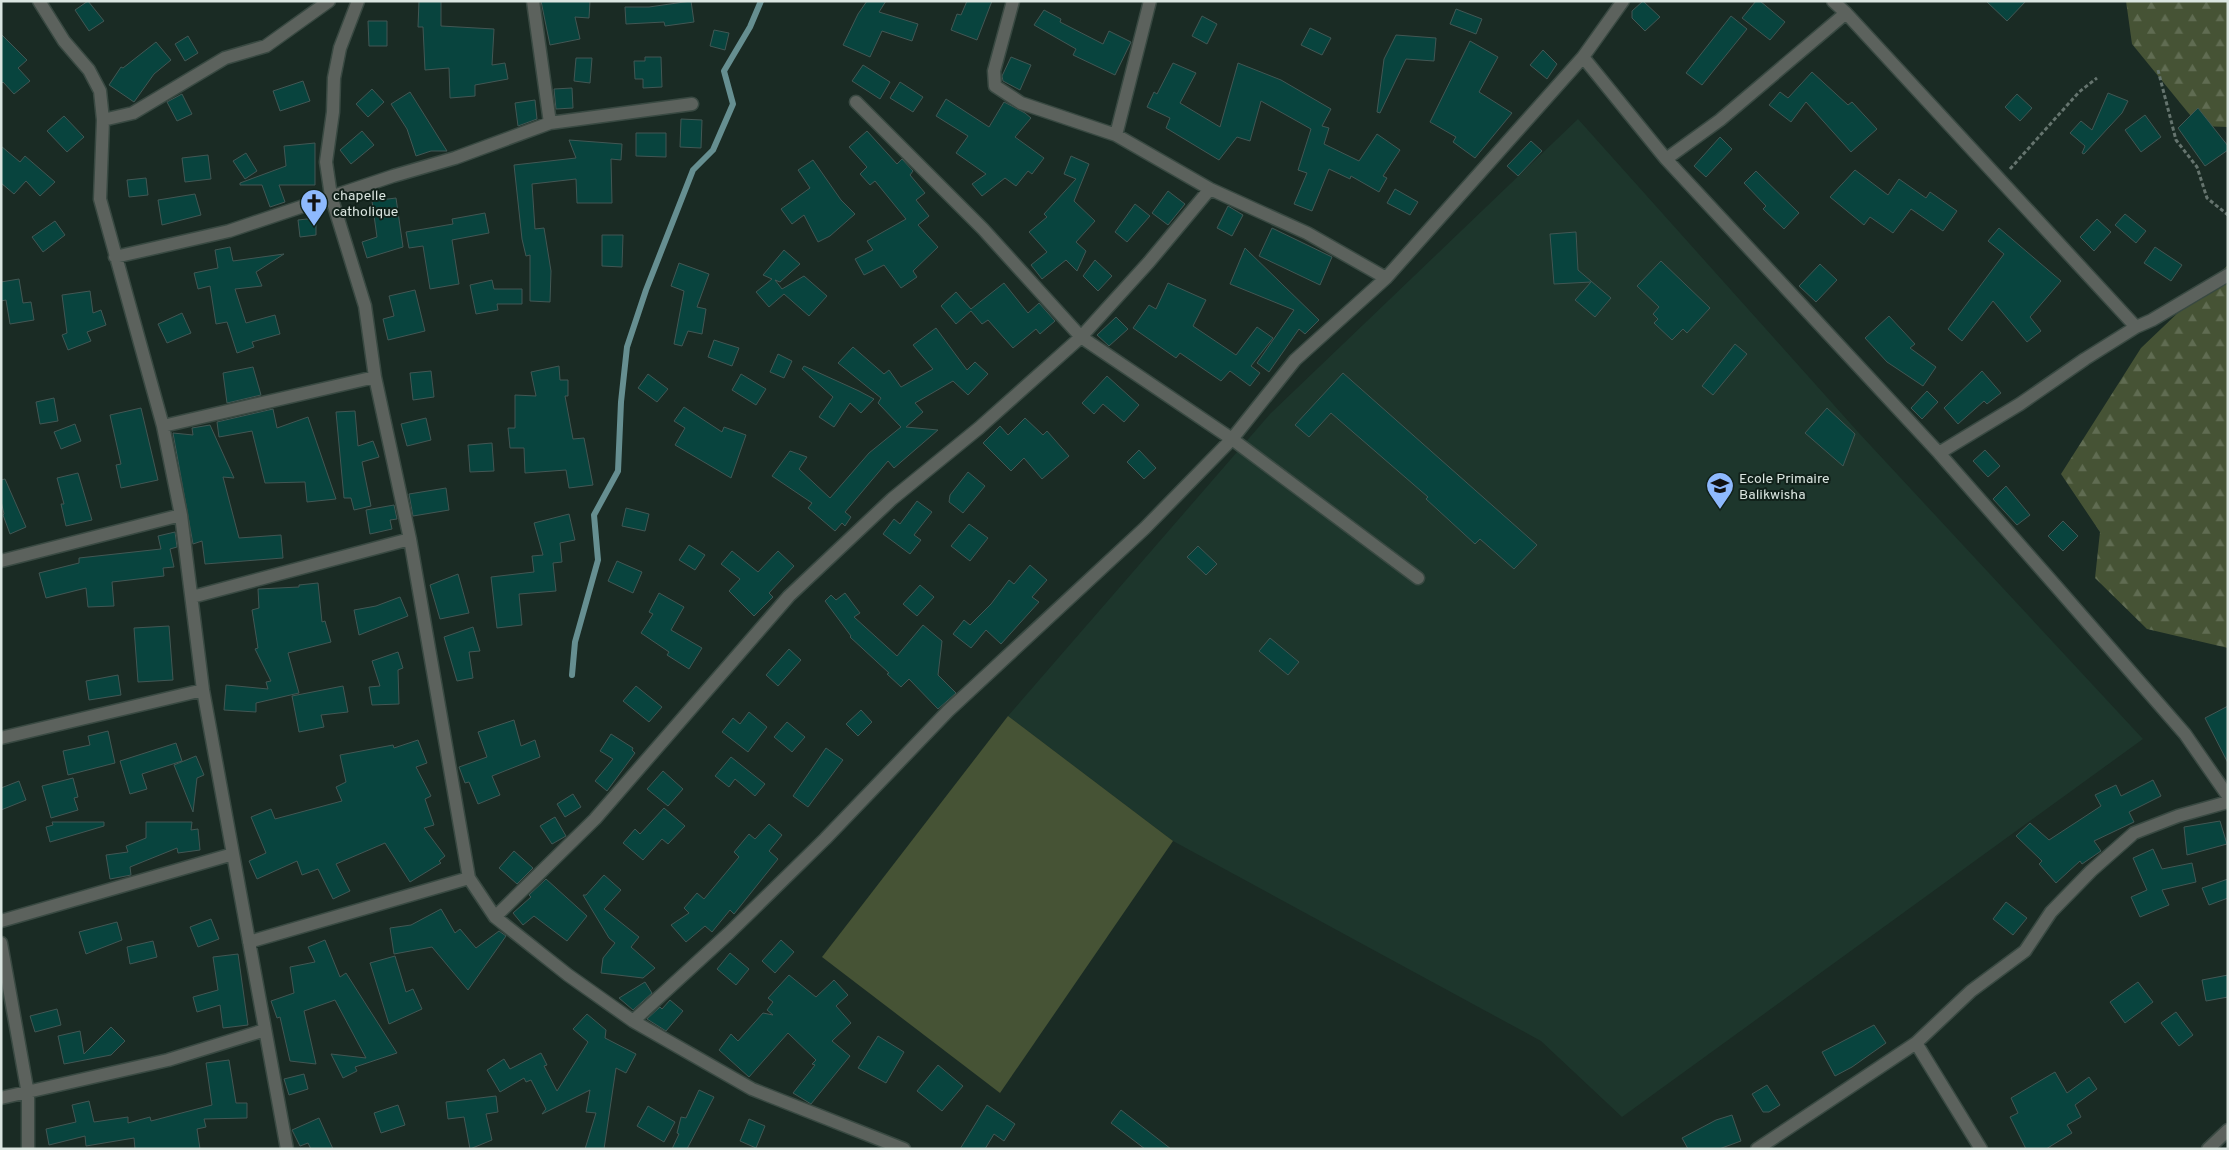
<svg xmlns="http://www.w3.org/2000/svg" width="2229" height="1150" font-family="Overpass,sans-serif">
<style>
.built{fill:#1d362c}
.green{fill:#465335}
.forest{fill:url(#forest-firs)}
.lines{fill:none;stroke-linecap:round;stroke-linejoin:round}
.stream{stroke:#668f91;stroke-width:6}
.building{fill:#08443e;stroke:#425754}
.minor-casing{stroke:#394942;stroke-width:15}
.path{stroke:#65746e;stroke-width:3;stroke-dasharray:4 2.5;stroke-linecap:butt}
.minor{stroke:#5c625d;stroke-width:12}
.labels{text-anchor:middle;stroke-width:4;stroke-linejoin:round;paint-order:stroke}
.poi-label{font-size:14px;fill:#dbe6e1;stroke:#11211a;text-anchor:start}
</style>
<defs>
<pattern id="forest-firs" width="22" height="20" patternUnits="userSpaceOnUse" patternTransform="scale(1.25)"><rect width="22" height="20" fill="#465335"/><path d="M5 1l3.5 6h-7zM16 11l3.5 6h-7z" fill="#606c52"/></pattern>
</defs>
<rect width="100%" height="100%" fill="#1a2b24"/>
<!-- built -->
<path class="built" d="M1578 119 1858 432 2143 739 1622 1117 1541 1041 1173 841 1008 716 1270 414Z"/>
<!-- green -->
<path class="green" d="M1008 716 1173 841 1000 1093 822 957Z"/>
<!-- forest -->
<path class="forest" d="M2126 1H2228V127L2199 126 2132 44Z
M2228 265V648L2147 629 2095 578 2100 532 2061 474 2141 348Z"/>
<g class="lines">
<!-- stream -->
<path class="stream" d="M572 675 575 642 598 560 594 515 618 471 621 402 627 347 646 290 693 170 713 150 733 104 724 71 750 27 761 1"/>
</g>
<!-- building -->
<path class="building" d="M88 1 104 21 89 31 75 10Z
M419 1H441V26L494 29 492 65 505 63 508 79 475 85V96L450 98 449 68 425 70 423 27H418Z
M541 1H590L589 18 575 17 580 39 550 45Z
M691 1 694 22 665 26 664 22 626 24 625 7H649Z
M867 1H886L879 12 918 24 912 41 882 31 870 57 843 45 858 14Z
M967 1H992L977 40 951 30 957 14 961 15Z
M1643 1 1660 17 1645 31 1632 18V11Z
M1756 1H1760L1785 22 1770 40 1742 18Z
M1986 1H2026L2007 21Z
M1456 9 1482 19 1476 34 1450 24Z
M1044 10 1061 19 1060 22 1103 44 1109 31 1131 42 1115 75 1073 55 1076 49 1034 25Z
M1202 16 1217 24 1207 44 1192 36Z
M1731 16 1747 29 1702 85 1686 73Z
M368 21H387V46H369Z
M1310 28 1331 38 1322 55 1301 45Z
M714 30 729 33 725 50 710 46Z
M1 34 27 60 18 68 30 81 14 94 3 82 1 84Z
M1396 35 1436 38 1434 61 1406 59 1380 113 1377 112 1384 59Z
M188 36 198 53 185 61 175 44Z
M1470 41 1498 57 1479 92 1512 113 1475 158 1453 142 1456 137 1430 122Z
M156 42 171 60 154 74 134 102 109 85 121 67 123 68Z
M1543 50 1557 64 1547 79 1530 65Z
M645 57H661L662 87 643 88V79H635L634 61H645Z
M1011 57 1031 65 1020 90 1003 81 1002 76Z
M576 58H592L590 83 574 81Z
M1173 63 1196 73 1180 103 1220 127 1238 63 1281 80 1331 109 1322 126 1329 128 1324 144 1359 161 1377 134 1400 150 1383 176 1387 178 1379 192 1351 176 1350 179 1329 169 1312 211 1294 204 1307 173 1298 170 1311 129 1261 101 1250 141 1237 137 1219 160 1166 128 1170 118 1147 107 1154 92 1157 94Z
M863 65 890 82 880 99 852 81Z
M1812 72 1848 105 1852 102 1877 129 1851 152 1806 102 1791 122 1769 105 1780 92 1788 98Z
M303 81 310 101 280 111 273 91Z
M900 82 923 97 913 112 890 98Z
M572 88 573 108 556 109 554 89Z
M372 89 384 102 368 117 356 104Z
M410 92 447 151H431L416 156 407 129 391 104Z
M2108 93 2128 101 2122 113 2084 154 2082 153 2085 146 2070 133 2081 121 2092 130Z
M182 94 192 114 177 121 167 102Z
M2017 94 2032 108 2020 121 2005 107Z
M946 99 989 127 1004 102 1025 113 1031 118 1015 137 1044 158 1032 174 1028 171 1016 186 1005 178 982 196 972 184 986 174 956 153 968 136 936 116Z
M535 100 537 119 518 126 515 103Z
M2198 108 2228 146V150L2205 166 2178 128Z
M2145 115 2161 137 2141 152 2125 130Z
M64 116 84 137 67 152 47 131Z
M681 119 702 120 701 148 680 147Z
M362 131 374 145 351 164 340 150Z
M867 131 897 164 902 159 913 171 910 175 925 193 916 200 929 216 918 225 938 247 913 271 917 277 901 288 884 265 864 275 855 259 873 250 867 241 906 219 875 181 870 185 860 174 867 167 849 147Z
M636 133H666V157L636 156Z
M1720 137 1732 149 1706 177 1694 166Z
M569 140 622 144 621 160 611 159 612 203H577L576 179 532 184 535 229 544 228 551 271 550 302 530 301V255L526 256 522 239 514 165 576 158Z
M1531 141 1542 151 1518 176 1507 166Z
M315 143V185H279L285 202 270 207 262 185H240V183L286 166 284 146Z
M1 146 20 162 25 156 55 182 40 196 26 181 14 194 1 183Z
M246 153 257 171 245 179 233 161Z
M208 155 211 179 185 182 182 158Z
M1071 156 1089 164 1074 201 1095 221 1076 242 1086 251 1077 271 1066 260 1042 279 1031 265 1047 252 1029 232 1047 217 1044 214 1076 179 1064 174Z
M813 160 841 200 855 214 830 236 818 242 804 215 792 224 781 209 810 188 798 170Z
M1855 170 1888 195 1899 179 1926 198 1930 192 1957 211 1943 231 1911 209 1893 233 1870 217 1864 225 1830 197Z
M1756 171 1799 213 1784 229 1763 209 1766 206 1744 183Z
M146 178 148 195 129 197 127 180Z
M1395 189 1418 202 1410 215 1387 203Z
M1168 191 1185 204 1168 225 1152 213Z
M195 194 201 215 162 225 158 200Z
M396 198 403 247 367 258 362 242 377 237 372 201Z
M1135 204 1150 216 1127 242 1115 232Z
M1228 206 1243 215 1232 236 1217 228Z
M485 213 489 233 452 240 459 284 430 289 423 246 409 248 406 232 453 224 452 219Z
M2125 214 2146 231 2136 243 2115 225Z
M316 218V235L300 237 298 220Z
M2097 219 2111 232 2094 251 2080 237Z
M55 221 65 235 43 252 32 237Z
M1272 228 1332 257 1320 285 1259 256Z
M1999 228 2061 281 2030 317 2041 331 2027 342 1993 301 1962 341 1948 329 2004 254 1988 241Z
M1576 232 1578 270 1611 298 1595 317 1575 300 1591 282 1554 284 1550 234Z
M602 235H623L622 267 602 266Z
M230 247 233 261 284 254 256 272 262 286 235 289 246 323 275 315 280 334 252 342 254 347 237 353 227 322 216 324 210 286 198 289 194 273 218 268 215 250Z
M2155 247 2182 265 2171 281 2144 263Z
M1245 248 1319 320 1305 334 1299 329 1269 372 1257 363 1294 310 1230 284Z
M784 250 800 264 780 282 775 280 782 289 804 276 827 296 809 316 784 294 769 307 756 292 772 279 763 275Z
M1095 260 1112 276 1098 291 1083 276Z
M1661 261 1710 308 1687 333 1683 329 1672 340 1654 323 1658 319 1653 314 1659 307 1637 286Z
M679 263 709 274 697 307 706 309 702 334 688 331 682 346 674 344 684 291 671 286Z
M1820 264 1837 280 1816 302 1799 286Z
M19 279 23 303 31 302 34 320 10 324 6 300 1 301V282Z
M492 280 494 289H522V304H497L498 310 476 314 470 285Z
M1004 283 1028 313 1039 303 1055 321 1040 334 1036 329 1013 348 988 320 982 324 971 311 956 324 941 306 956 292 971 309Z
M1168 283 1206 300 1193 326 1236 355 1257 327 1273 338 1251 366 1260 373 1250 386 1230 371 1221 381 1180 353 1176 358 1133 328 1149 305 1156 309Z
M415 290 425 331 388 340 383 319 394 316 389 296Z
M90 291 93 313 101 310 106 325 87 332 91 341 68 350 62 335 67 333 62 295Z
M182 313 191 333 167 343 158 324Z
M1889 316 1915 344 1910 348 1936 367 1923 386 1887 362 1865 338Z
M1116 317 1128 329 1109 346 1097 335Z
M936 328 967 370 975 362 988 374 968 395 953 381 915 403 923 412 906 427 938 430 894 468 888 461 845 512 851 517 845 526 842 523 835 531 808 508 812 503 772 476 790 451 807 457 799 469 830 498 869 453 901 427 878 403 881 398 838 363 853 347 884 374 889 370 901 387 933 369 913 345Z
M714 340 739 348 732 366 708 357Z
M1735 344 1747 354 1713 395 1702 386Z
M778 354 792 361 784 378 770 372Z
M559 366 560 380H568V396H565L573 439 584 438 593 485 569 488 566 470 525 473 524 448H510L508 428H515V395L536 396 531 372Z
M804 366 859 391 874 399 861 413 850 403 834 427 819 417 833 397 802 369Z
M253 367 261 395 227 403 223 373Z
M431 371 434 397 413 400 410 373Z
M1982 371 2001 393 1987 404 1984 401 1958 424 1944 408Z
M1343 373 1537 545 1514 569 1480 539 1475 544 1426 499 1428 497 1331 413 1309 437 1295 425Z
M648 374 668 389 657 402 638 388Z
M741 374 766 389 756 405 732 390Z
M1107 376 1139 405 1124 422 1103 404 1094 414 1082 403Z
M1927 391 1938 402 1922 419 1911 408Z
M54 398 58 421 40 424 36 402Z
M684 407 722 432 724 427 746 435 731 478 675 445 685 428 674 421Z
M141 408 158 480 121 488 116 465 121 464 110 415Z
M1827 408 1855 434 1843 466 1805 433Z
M273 409 277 428 308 417 336 499 307 502 305 482 265 483 252 431 219 437 217 422Z
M355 411 358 446 373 441 379 457 362 462 371 506 354 510 351 498H344L336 412Z
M426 418 431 440 407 446 401 424Z
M1025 418 1043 435 1047 431 1069 456 1042 479 1024 458 1011 471 983 443 1000 426 1008 435Z
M75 424 81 441 61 449 54 432Z
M210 425 234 478 223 477 239 538 281 535 283 558 205 564 202 541 193 544 173 433 193 435 192 428Z
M492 443 494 471 470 472 468 445Z
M1139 450 1156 468 1144 479 1127 462Z
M1985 450 2000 466 1988 477 1973 461Z
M968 472 985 486 963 513 949 502 950 495Z
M78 473 92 520 66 526 61 504H64L57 478Z
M5 479 26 527 10 534 3 515 4 514 1 501V480Z
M2006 486 2030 515 2017 525 1993 499Z
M446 488 449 510 413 516 409 494Z
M917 501 932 512 914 535 921 540 910 554 883 534 894 519 900 524Z
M394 505 397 519 390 520 392 529 370 534 366 510Z
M626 508 649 514 645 531 622 526Z
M569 514 575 540 560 543 562 562 553 563 556 591 519 594 522 625 497 628 491 577 534 572 532 556 543 555 534 523Z
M2063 521 2078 536 2063 551 2048 536Z
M969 524 988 538 970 561 951 546Z
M175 532 177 547 170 549 174 567 163 568 164 576 112 582 114 606 88 607 86 588 46 598 39 573 79 563V558L161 549 158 536Z
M689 545 705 555 695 570 679 560Z
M1198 546 1217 564 1206 575 1187 557Z
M732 551 758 572 778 551 794 566 769 593 773 597 754 616 729 591 740 579 721 564Z
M617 561 642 572 633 593 608 581Z
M1030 565 1047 580 1032 597 1039 602 1001 644 986 630 971 648 953 634 964 620 970 625 991 604 1009 580 1014 584Z
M458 574 469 613 440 619 430 585Z
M318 583 322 622 325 621 331 642 288 653 299 693 256 703V712L224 710 226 685 268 689 266 682 271 681 255 649 258 648 252 610 259 608 258 589 299 587V585Z
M920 585 934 597 917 616 903 604Z
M659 593 684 607 671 630 702 648 689 669 667 655 669 652 641 633 653 614 649 612Z
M845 593 860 613 854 617 897 656 923 625 942 641 938 675 956 693 938 709 909 679 901 687 887 674 889 673 850 637 851 636 825 601 831 595 836 600Z
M400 597 408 616 359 635 354 610 376 606Z
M169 626 173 680 138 682 134 628Z
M473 627 480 651 469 652 473 678 457 681 444 637Z
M1270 638 1299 662 1288 675 1259 651Z
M789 649 801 660 778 686 766 675Z
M398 652 403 668 398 670 399 704 372 705 369 687 380 686 372 661Z
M118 675 121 695 89 700 86 681Z
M343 686 348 712 321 715 324 727 299 732 292 696Z
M636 686 662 707 649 722 623 701Z
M2228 706V763L2205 718Z
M861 710 872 722 858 736 846 724Z
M749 712 767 727 748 752 722 732 733 718 740 724Z
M514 720 521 746 535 740 540 757 492 776 500 795 478 804 469 782 465 783 459 767 487 757 478 732Z
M787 722 805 737 792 752 774 737Z
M108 731 115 763 68 775 63 751 90 745 88 736Z
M611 734 633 748 632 750 635 753 607 791 595 781 613 759 600 751Z
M418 740 427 763 416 767 431 796 425 799 434 825 424 828 445 856 439 861 441 863 410 882 385 843 336 864 350 891 333 899 318 869 302 875 297 861 257 879 249 861 266 853 251 817 271 809 275 819 342 801 336 787 346 782 340 755 393 745 394 748Z
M176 743 182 761 142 774 147 789 130 794 120 761Z
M826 748 843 760 808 807 793 796Z
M196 756 204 775 197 778 193 812 174 765Z
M731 757 765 784 755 796 735 779 729 787 715 776Z
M663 771 683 789 668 806 647 789Z
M73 778 78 797 74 798 78 810 51 818 42 786Z
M2153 780 2161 796 2129 812 2134 822 2094 841 2101 851 2082 864 2080 861 2056 883 2039 864 2042 861 2016 836 2030 823 2049 840 2101 806 2095 795 2116 785 2121 796Z
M19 781 26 800 1 810V788Z
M573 794 581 807 565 817 557 804Z
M664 808 685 826 668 844 662 839 643 860 623 843 635 829 640 834Z
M555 817 566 836 552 844 540 826Z
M2220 821 2227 844 2187 855 2184 827Z
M52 822H104V826L50 842 46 827 53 825Z
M146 822H192L191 830 198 829 200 850 178 853 177 848 130 867 131 875 110 879 106 855 128 852 126 846 146 838Z
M769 824 782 835 769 851 778 859 734 914 730 910 712 932 705 926 686 942 671 925 689 913 684 908 697 893 704 899 739 857 734 852 749 834 755 839Z
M2153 849 2162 869 2192 863 2196 882 2162 890 2169 905 2140 917 2131 897 2147 890 2133 858Z
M514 851 533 868 517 884 499 868Z
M604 875 621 890 604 909 639 937 631 947 655 968 643 978 601 973 603 958 615 943 609 938 583 895H586Z
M546 879 587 916 567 941 534 916 523 925 513 913 531 897 529 895Z
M2228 879V898L2209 905 2202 888Z
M2006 902 2027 918 2013 935 1993 919Z
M441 909 455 933 460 929 476 948 499 931 506 936 468 990 432 947 394 954 390 928 411 925Z
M211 919 219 939 198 947 190 927Z
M117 922 122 940 86 954 79 932Z
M325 940 340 977 346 973 397 1053 355 1067 357 1071 343 1078 331 1054 366 1058 335 1000 304 1011 316 1064 290 1061 280 1017 277 1018 271 1001 294 993 290 967 315 962 308 947Z
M781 940 794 952 775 973 762 961Z
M153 941 157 957 130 964 127 947Z
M730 953 749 969 736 985 717 969Z
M238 954 248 1025 223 1028 220 1005 197 1012 193 997 218 990 213 957Z
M395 956 406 992 413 989 422 1009 389 1024 370 963Z
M789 975 816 997 834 980 848 995 836 1006 851 1023 832 1041 850 1056 811 1104 793 1093 815 1065 812 1064 816 1060 788 1033 749 1077 719 1050 731 1034 738 1041 763 1013 773 1015 767 1010 773 1002 768 998Z
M2228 975V997L2206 1001 2202 980Z
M645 982 652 993 633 1010 619 998Z
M2138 982 2153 1002 2125 1023 2110 1002Z
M670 1000 683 1011 666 1031 647 1019 660 1007 662 1009Z
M57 1009 61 1025 35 1032 30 1016Z
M2176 1012 2193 1035 2179 1046 2161 1023Z
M587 1014 606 1030 605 1038 636 1054 626 1073 616 1068 604 1149H585L596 1113 586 1112 590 1090 542 1114 546 1109 531 1080 526 1082 524 1078 500 1092 487 1070 504 1059 510 1069 541 1053 547 1065 544 1066 557 1091 588 1042 573 1029Z
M1874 1025 1886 1043 1852 1067 1835 1076 1822 1052Z
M111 1027 125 1041 111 1055 64 1064 58 1036 80 1031 84 1054Z
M878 1036 904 1052 886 1083 858 1068Z
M229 1060 236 1103H247V1118L204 1119 206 1127 197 1129 200 1149H135L134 1138 86 1146 85 1136 49 1145 46 1129 76 1122 72 1105 89 1101 94 1122 128 1117V1123L150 1117 151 1121 212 1105 206 1063Z
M938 1065 963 1086 942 1111 917 1091Z
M2055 1072 2067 1093 2089 1077 2097 1089 2075 1105 2081 1117 2067 1125 2072 1133 2046 1149H2026L2010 1117 2018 1113 2011 1098Z
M304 1074 308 1089 289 1095 284 1079Z
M1767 1085 1780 1105 1769 1112H1763L1752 1094Z
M699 1090 714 1097 687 1149H672L679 1134 677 1133 681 1117 686 1118Z
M496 1096 498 1112 486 1114 492 1140 470 1149 464 1117 448 1119 446 1102Z
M398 1105 405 1125 381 1133 374 1113Z
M987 1105 1015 1124 1004 1141 994 1134 985 1149H960Z
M648 1106 675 1122 664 1142 637 1126Z
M1121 1110 1171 1149H1145L1111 1123Z
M1732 1115 1741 1141 1719 1149H1688L1682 1138 1716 1120Z
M319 1118 333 1149H311L308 1143 300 1146 292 1130Z
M749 1119 765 1126 756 1148 740 1141Z"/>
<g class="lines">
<defs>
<path id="minor" d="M39 1 64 41 89 70 100 91 103 120 100 199 163 426 181 515 203 690 287 1149
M358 1 340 48 334 78 333 112 326 162 331 196 365 306 375 377 410 539 469 878 495 917 568 975 633 1021 752 1089 904 1149
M533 1 550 123
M1013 1 994 71 995 86 1021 103 1116 135 1210 189 1307 233 1386 278
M1833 1 1846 13 2136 327 2152 320 2228 275
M1583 57 1666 159 1939 453 2055 585 2185 734 2228 796
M856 102 983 229 1081 337 1232 439 1418 578
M103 120 133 113 225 58 266 46 329 1
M1116 135 1150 1
M1666 159 1720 120 1846 13
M115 257 229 231 393 176 455 158 550 123 692 104
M163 426 375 377
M1939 453 2020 404 2085 359 2136 327
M1 561 181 515
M192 597 410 539
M1 738 203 690
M495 917 595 819 789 596 892 499 979 428 1081 337 1149 262 1210 189
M1 921 233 854
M249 942 469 878
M1 943 28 1094V1149
M633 1021 729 933 825 839 948 711 1145 528 1232 439 1295 360 1386 278 1583 57 1623 1
M1916 1043 1981 1149
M1 1098 168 1060 265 1030
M1757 1149 1916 1043 1971 991 2025 951 2051 912 2091 871 2134 833 2178 816 2228 802
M2208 1149 2228 1130"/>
</defs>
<!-- minor casing -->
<use href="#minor" class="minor-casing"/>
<!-- path -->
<path class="path" d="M2158 70 2176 140 2197 167 2207 198 2228 215
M2010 169 2079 92 2097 78"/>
<!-- minor -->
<use href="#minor" class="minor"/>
</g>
<!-- icons -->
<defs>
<symbol id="church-pin" viewBox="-11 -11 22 30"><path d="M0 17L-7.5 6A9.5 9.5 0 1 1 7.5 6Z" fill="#8eb9fd" stroke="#11211a"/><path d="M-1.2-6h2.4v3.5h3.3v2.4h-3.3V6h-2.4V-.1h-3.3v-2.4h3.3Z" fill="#111"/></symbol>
<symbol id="school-pin" viewBox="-11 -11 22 30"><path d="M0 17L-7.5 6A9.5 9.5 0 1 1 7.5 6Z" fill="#8eb9fd" stroke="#11211a"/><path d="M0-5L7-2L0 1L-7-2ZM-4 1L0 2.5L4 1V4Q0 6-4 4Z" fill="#111"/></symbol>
</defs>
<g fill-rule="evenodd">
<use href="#church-pin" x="298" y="187" width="32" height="43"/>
<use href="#school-pin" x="1704" y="470" width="32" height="43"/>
</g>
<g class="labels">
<!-- poi labels -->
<g class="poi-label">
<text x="333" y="200">chapelle<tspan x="333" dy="16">catholique</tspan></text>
<text x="1739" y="483">Ecole Primaire<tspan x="1739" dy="16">Balikwisha</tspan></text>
</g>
</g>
<!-- border -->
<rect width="2229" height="1150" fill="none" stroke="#dbe6e1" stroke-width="5"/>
</svg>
